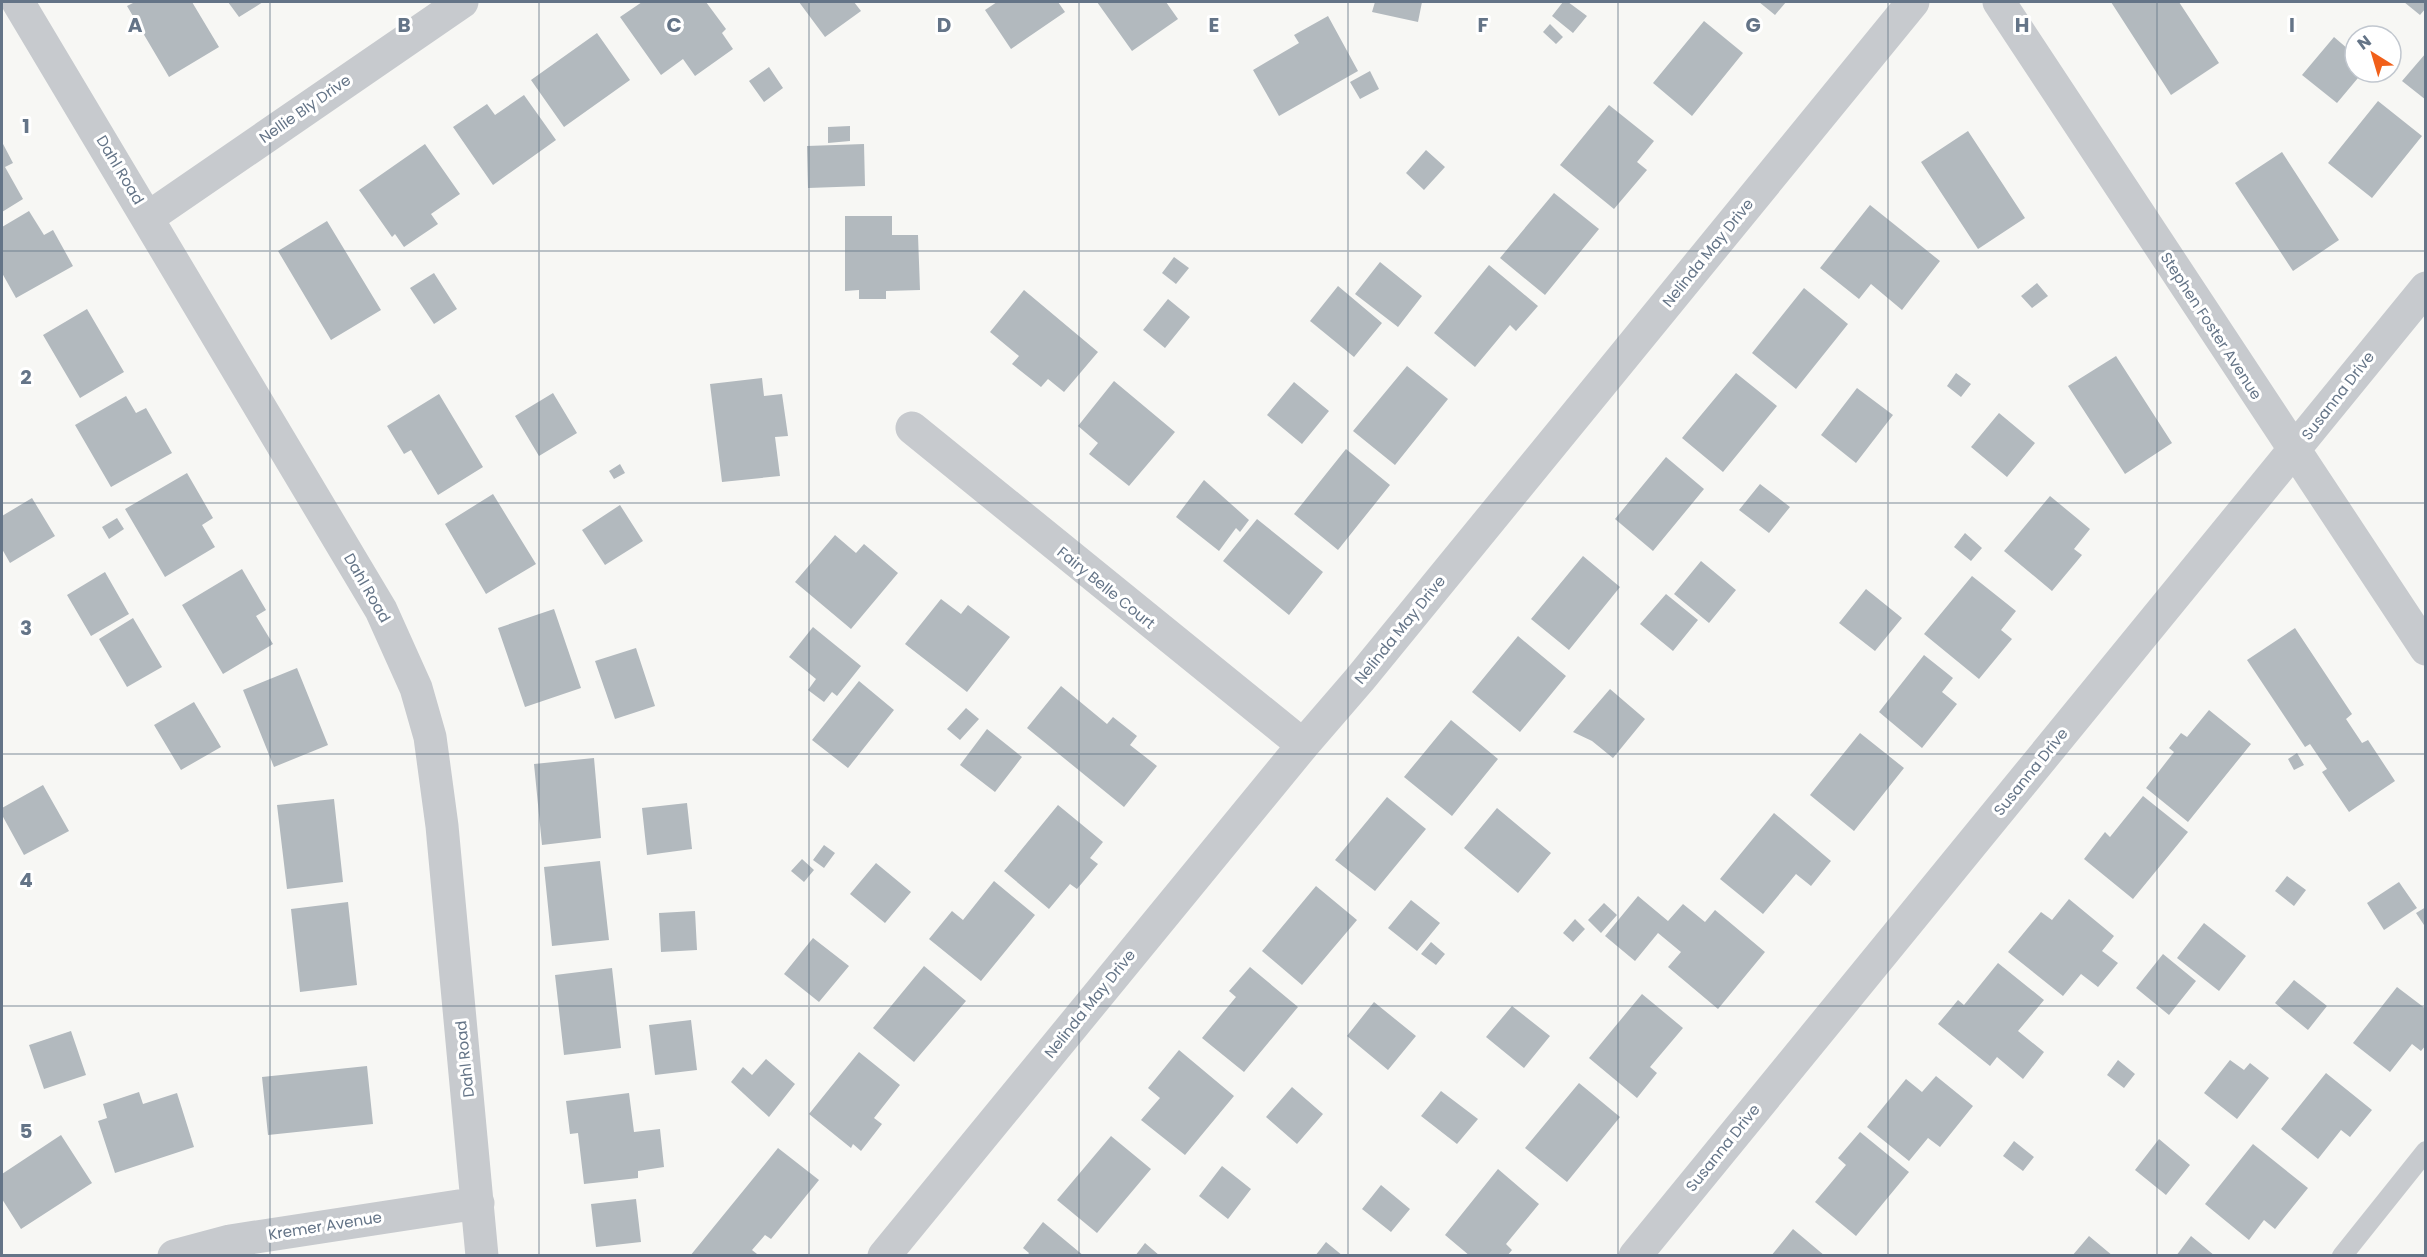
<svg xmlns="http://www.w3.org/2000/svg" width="2427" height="1257" font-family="Poppins,sans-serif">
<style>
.building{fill:#b2b9be}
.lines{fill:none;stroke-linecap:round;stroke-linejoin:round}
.lane{stroke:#c7cace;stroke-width:20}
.street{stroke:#c7cace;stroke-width:33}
.grid{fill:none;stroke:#647487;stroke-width:1.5;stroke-opacity:0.55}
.labels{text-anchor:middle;stroke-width:6;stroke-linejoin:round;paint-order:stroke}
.street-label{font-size:15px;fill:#647487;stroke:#fff}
.grid-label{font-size:20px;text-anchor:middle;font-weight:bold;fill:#647487;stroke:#fff;stroke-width:6;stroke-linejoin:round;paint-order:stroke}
</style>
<rect width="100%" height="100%" fill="#f7f7f4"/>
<!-- building -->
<path class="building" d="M135 2H192L219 47 169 77 127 6Z
M228 2H263L239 17Z
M642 2H706L726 29 722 33 733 49 695 76 683 59 661 75 620 17Z
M799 2H854L861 11 825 37Z
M997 2H1058L1065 12 1011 49 985 10Z
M1097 2H1166L1178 19 1132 51Z
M1375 2H1422L1418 22 1372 12Z
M1563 2H1568L1587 16 1573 33 1552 16Z
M1759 2H1786L1775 15Z
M2111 2H2179L2219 63 2171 95Z
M2404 2H2426V8L2420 15Z
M1328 16 1358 71 1279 116 1253 70 1299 43 1294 35Z
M1704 21 1743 53 1692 116 1653 83Z
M1550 24 1563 37 1556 44 1543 32Z
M597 33 630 80 564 127 531 80Z
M2334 37 2355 55V72H2363L2337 103 2302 75Z
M2426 53V100L2402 81Z
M769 67 783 88 764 102 749 81Z
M1370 71 1379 89 1360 99 1350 82Z
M524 95 556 140 493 185 453 127 487 104 495 115Z
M2378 101 2422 136 2372 198 2328 163Z
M1609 105 1654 141 1637 162 1647 170 1614 209 1560 165Z
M850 126V141L828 143V127Z
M1968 131 2025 218 1978 249 1921 162Z
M2 142 13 163 5 167 23 199 2 212Z
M425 144 460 194 431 214 438 224 404 247 395 234 392 237 359 190Z
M864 144 865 186 808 188 807 146Z
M1426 150 1445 167 1424 190 1406 173Z
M2282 152 2339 240 2293 271 2235 183Z
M1554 193 1599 229 1545 295 1500 258Z
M1870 205 1940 261 1902 310 1871 284 1859 299 1820 268Z
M29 211 44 235 53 230 73 266 16 298 2 273V227Z
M845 216H892V235H918L920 290 886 291V299H859V290L845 291Z
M327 221 381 310 331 340 278 251Z
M1174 257 1189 268 1176 284 1162 273Z
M1380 262 1422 296 1398 327 1355 294Z
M1489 265 1538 306 1516 331 1510 325 1475 367 1434 333Z
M434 273 457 309 434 324 410 288Z
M2037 283 2048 296 2032 308 2021 296Z
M1338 286 1382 323 1354 357 1310 321Z
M1804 288 1848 324 1796 389 1752 353Z
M1024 290 1098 352 1064 392 1048 379 1041 387 1012 364 1019 356 990 332Z
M1168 299 1190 317 1165 348 1143 330Z
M87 309 124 372 80 398 43 335Z
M2116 356 2172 443 2125 474 2068 386Z
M1407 366 1448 399 1395 465 1353 431Z
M1736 373 1777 406 1723 472 1682 438Z
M1956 373 1971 384 1961 397 1947 386Z
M762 378 764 396 782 394 788 436 775 437 780 476 722 482 710 384Z
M1114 381 1175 432 1129 486 1089 454 1098 443 1078 426Z
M1294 382 1329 411 1302 444 1267 415Z
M1857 388 1893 415 1856 463 1821 435Z
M553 393 577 433 539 456 515 416Z
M439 394 483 467 438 495 411 450 404 454 387 426Z
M126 396 136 413 146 408 172 453 111 487 75 425Z
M1999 413 2035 443 2007 477 1971 447Z
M1346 449 1390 485 1338 550 1294 514Z
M1666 457 1704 489 1653 551 1615 519Z
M620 464 625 473 614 479 609 471Z
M187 473 213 518 202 525 215 547 165 577 125 509Z
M1204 480 1249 520 1240 532 1236 528 1219 551 1176 517Z
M1760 484 1790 507 1769 533 1739 510Z
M493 494 536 564 486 594 445 524Z
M2050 496 2090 529 2074 549 2082 555 2052 591 2004 551Z
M32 498 55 536 10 563 2 549V516Z
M620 505 643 541 605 565 582 530Z
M117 518 124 529 109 539 102 527Z
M1257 519 1323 572 1289 615 1223 561Z
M1965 533 1982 548 1971 561 1954 547Z
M835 535 856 553 864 544 898 573 851 629 795 582Z
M1583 556 1620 587 1569 650 1531 619Z
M1701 561 1736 590 1709 623 1674 594Z
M242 569 266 610 256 616 273 644 223 674 182 605Z
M105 572 129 614 91 636 67 595Z
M1972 576 2016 611 2001 630 2012 639 1979 679 1924 634Z
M1866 589 1902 618 1875 651 1839 623Z
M1666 594 1698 620 1673 651 1640 624Z
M941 599 961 614 968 605 1010 637 967 692 905 644Z
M554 609 581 688 525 707 498 628Z
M133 618 162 667 127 687 99 639Z
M813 627 861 666 837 696 832 692 824 702 808 690 816 679 789 657Z
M2295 628 2352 714 2346 719 2362 743 2368 740 2395 781 2349 812 2322 772 2327 769 2310 744 2305 747 2247 660Z
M1518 636 1566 676 1520 732 1472 692Z
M636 648 655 706 615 719 595 661Z
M1924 655 1953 678 1942 692 1957 704 1922 748 1879 712Z
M297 668 328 745 274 767 243 690Z
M859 681 894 710 848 768 812 740Z
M1061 686 1107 724 1113 717 1137 736 1130 745 1157 766 1124 807 1027 728Z
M1610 689 1645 719 1613 758 1592 741 1573 732Z
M194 702 221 747 181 770 154 725Z
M966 708 979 719 960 740 947 729Z
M2209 710 2251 744 2188 822 2146 788 2174 752 2169 748 2181 733 2187 737Z
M1451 720 1498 759 1452 816 1404 777Z
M987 729 1022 757 995 792 960 765Z
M1860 733 1904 768 1854 831 1810 795Z
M2297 753 2304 765 2294 770 2288 759Z
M594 758 601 838 542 845 534 764Z
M43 785 69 831 24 855 2 815V808Z
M2143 796 2188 832 2133 899 2084 859 2105 832 2110 837Z
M1387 797 1426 829 1375 891 1335 860Z
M334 799 343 882 287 889 277 805Z
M687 803 692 849 647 855 642 808Z
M1058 805 1103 842 1090 858 1098 864 1077 889 1070 884 1049 909 1004 871Z
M1497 808 1551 853 1518 893 1464 848Z
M1774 813 1831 861 1811 886 1796 874 1763 914 1720 879Z
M824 845 835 853 824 868 813 860Z
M802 859 814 870 804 882 791 871Z
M600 861 609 940 552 946 544 867Z
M876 863 911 892 885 923 850 894Z
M2287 876 2306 890 2294 906 2275 891Z
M994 881 1035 915 981 981 929 939 952 911 963 920Z
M2399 882 2417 908 2384 930 2367 903Z
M1316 886 1357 920 1302 985 1262 951Z
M1638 896 1668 921 1683 904 1705 922 1715 910 1765 952 1718 1009 1668 967 1681 952 1658 933 1635 961 1605 936Z
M2069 899 2114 936 2102 951 2118 963 2098 987 2081 974 2063 996 2008 952 2041 912 2052 920Z
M1411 900 1440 923 1417 951 1388 928Z
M348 902 357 985 300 992 291 909Z
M1604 903 1617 915 1601 933 1588 920Z
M2426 907V928L2416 913Z
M695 911 697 950 661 952 659 913Z
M1575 919 1585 929 1573 942 1563 933Z
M2204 923 2246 956 2219 991 2177 958Z
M813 938 849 966 819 1002 784 974Z
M1431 942 1445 954 1436 965 1421 954Z
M2163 954 2196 981 2169 1015 2136 988Z
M1998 963 2044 1000 2018 1031 2044 1052 2023 1079 1997 1057 1990 1066 1938 1024 1958 1000 1964 1005Z
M924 966 966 1001 914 1062 873 1028Z
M1250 967 1298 1007 1244 1072 1202 1038 1236 997 1229 991Z
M612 968 621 1048 564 1055 555 975Z
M2294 980 2327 1006 2308 1030 2275 1003Z
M2397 987 2426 1009V1045L2421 1051 2412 1044 2390 1072 2353 1043Z
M1642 994 1683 1028 1650 1067 1657 1073 1637 1098 1589 1058Z
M1374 1002 1416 1036 1388 1070 1347 1036Z
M1512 1006 1550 1036 1524 1068 1486 1037Z
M691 1020 697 1070 655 1075 649 1025Z
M71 1031 86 1075 44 1089 29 1045Z
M1179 1050 1234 1096 1185 1155 1141 1120 1160 1098 1148 1088Z
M859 1052 900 1085 874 1118 882 1124 861 1151 853 1144 851 1148 809 1114Z
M766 1059 795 1084 769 1117 731 1082 743 1067 752 1075Z
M2118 1060 2135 1074 2124 1088 2107 1075Z
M2230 1060 2244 1070 2250 1063 2269 1078 2237 1119 2204 1093Z
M367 1066 373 1124 268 1135 262 1077Z
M2326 1073 2372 1110 2350 1137 2341 1130 2318 1159 2281 1129Z
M1936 1076 1973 1106 1940 1147 1928 1138 1909 1161 1867 1127 1906 1079 1922 1092Z
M1579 1083 1620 1117 1567 1182 1525 1148Z
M1292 1087 1323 1114 1297 1144 1266 1117Z
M1441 1091 1478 1119 1457 1144 1421 1116Z
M139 1092 143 1104 177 1093 194 1147 115 1173 98 1121 107 1118 103 1104Z
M629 1093 634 1132 660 1129 664 1167 638 1171V1178L584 1184 578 1133 570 1134 566 1101Z
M1860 1132 1909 1172 1856 1236 1815 1202 1846 1165 1838 1158Z
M61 1135 92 1183 21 1229 2 1199V1174Z
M1111 1136 1151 1169 1097 1233 1057 1200Z
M2159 1139 2190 1165 2166 1195 2135 1170Z
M2014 1141 2034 1157 2023 1171 2003 1156Z
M2253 1144 2308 1188 2275 1229 2264 1220 2249 1240 2205 1204Z
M778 1148 819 1180 771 1239 765 1235 752 1250 757 1254 755 1256H690Z
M1222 1166 1251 1189 1228 1219 1199 1196Z
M1498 1169 1539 1204 1506 1244 1512 1250 1507 1256H1470L1445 1235Z
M1381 1185 1410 1209 1391 1232 1362 1209Z
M636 1199 641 1242 596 1247 591 1204Z
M1043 1222 1084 1256H1027L1029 1253 1023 1248Z
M1793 1229 1825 1256H1771Z
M2089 1236 2113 1256H2072Z
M2191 1236 2215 1256H2176Z
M1326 1242 1343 1256H1315Z
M1145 1243 1160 1256H1135Z"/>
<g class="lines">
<!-- lane -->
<path class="lane" d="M2342 1256 2426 1151"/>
<!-- street -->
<path class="street" d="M18 2 381 610 416 688 430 737 442 826 482 1256
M1999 2 2426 649
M149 217 462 2
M912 428 1303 745
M174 1256 230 1241 478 1203
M884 1256 1303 745 1360 679 1913 2
M1635 1256 2426 288"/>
</g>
<!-- grid -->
<path class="grid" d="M270 2V1256M539 2V1256M809 2V1256M1079 2V1256M1348 2V1256M1618 2V1256M1888 2V1256M2157 2V1256M2 251H2426M2 503H2426M2 754H2426M2 1006H2426"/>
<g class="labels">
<!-- street labels -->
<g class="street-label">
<text transform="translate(305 109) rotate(-35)" y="5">Nellie Bly Drive</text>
<text transform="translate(120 170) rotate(59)" y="5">Dahl Road</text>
<text transform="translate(1708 253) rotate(-51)" y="5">Nelinda May Drive</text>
<text transform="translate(2211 326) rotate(57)" y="5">Stephen Foster Avenue</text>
<text transform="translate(2338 396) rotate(-52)" y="5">Susanna Drive</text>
<text transform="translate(367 588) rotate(60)" y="5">Dahl Road</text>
<text transform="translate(1106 588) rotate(39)" y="5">Fairy Belle Court</text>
<text transform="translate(1400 630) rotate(-51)" y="5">Nelinda May Drive</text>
<text transform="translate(2031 772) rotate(-51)" y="5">Susanna Drive</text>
<text transform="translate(1090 1004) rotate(-51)" y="5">Nelinda May Drive</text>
<text transform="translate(465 1059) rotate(-96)" y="5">Dahl Road</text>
<text transform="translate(1723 1148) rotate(-51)" y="5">Susanna Drive</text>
<text transform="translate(325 1226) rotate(-9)" y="5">Kremer Avenue</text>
</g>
</g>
<g class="grid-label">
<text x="135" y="32">A</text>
<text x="404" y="32">B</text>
<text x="674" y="32">C</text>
<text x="944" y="32">D</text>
<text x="1214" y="32">E</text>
<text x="1483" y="32">F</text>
<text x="1753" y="32">G</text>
<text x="2022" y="32">H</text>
<text x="2292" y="32">I</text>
<text x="26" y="133">1</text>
<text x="26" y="384">2</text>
<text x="26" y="635">3</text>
<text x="26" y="887">4</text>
<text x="26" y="1138">5</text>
</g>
<!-- border -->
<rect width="2427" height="1257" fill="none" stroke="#647487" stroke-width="6"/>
<!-- north arrow -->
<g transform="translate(2373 54) rotate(323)"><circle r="28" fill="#ffffff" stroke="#c1c7cf" stroke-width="1.5"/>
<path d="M0-4.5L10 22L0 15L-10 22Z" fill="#f1601a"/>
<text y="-9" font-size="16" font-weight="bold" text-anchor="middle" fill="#647487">N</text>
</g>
</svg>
